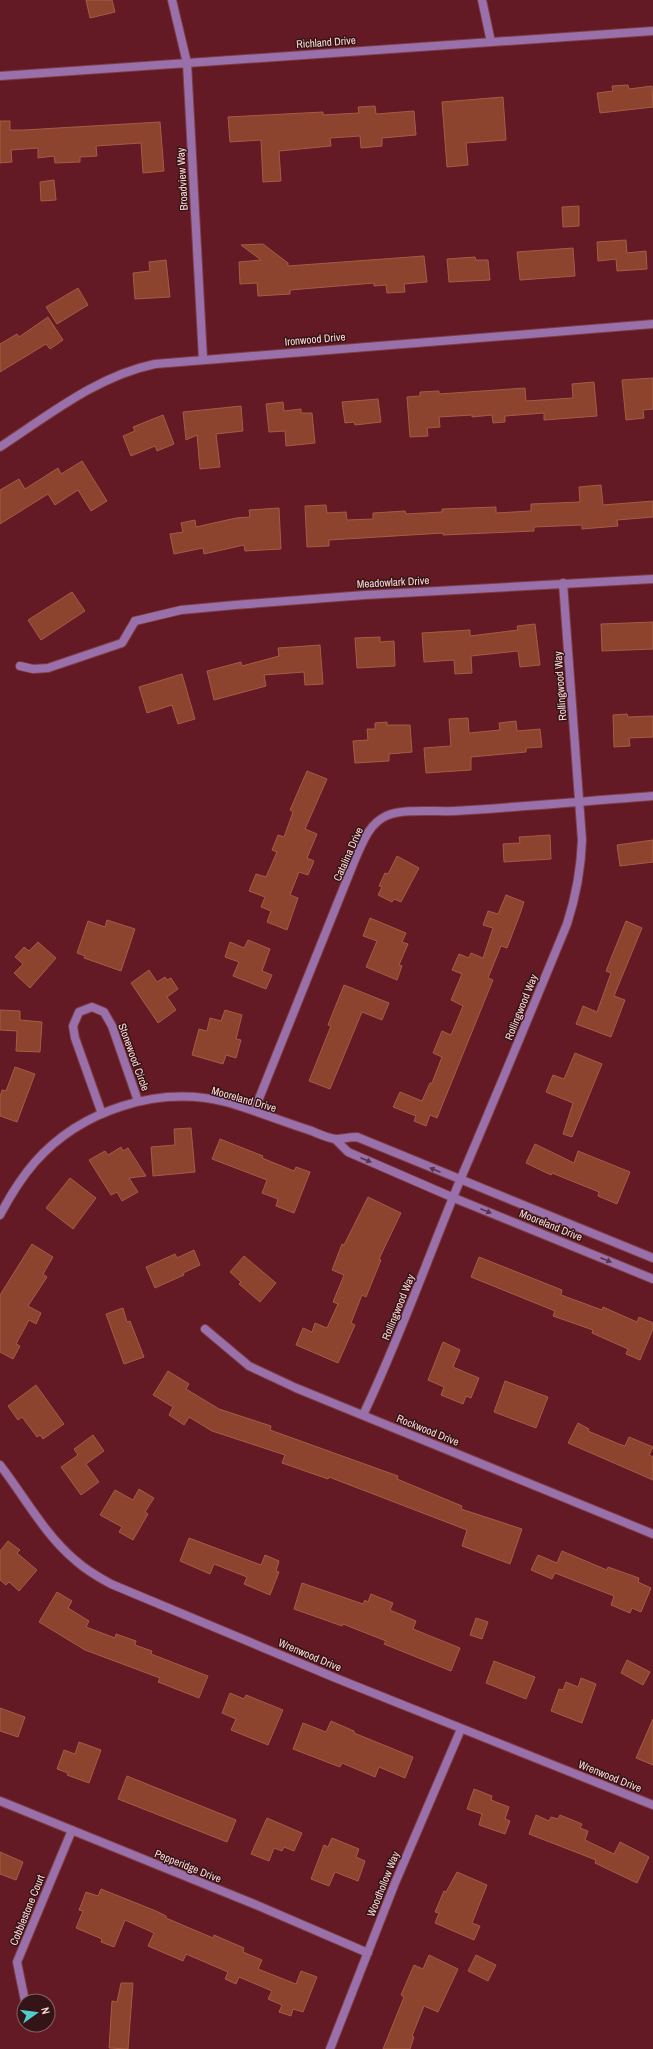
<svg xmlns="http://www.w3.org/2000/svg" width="653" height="2049" font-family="'Archivo Narrow',sans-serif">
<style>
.building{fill:#8d442f;stroke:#a75b45}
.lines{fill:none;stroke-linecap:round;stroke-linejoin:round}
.service-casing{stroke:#7f3c44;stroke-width:10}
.minor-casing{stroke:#7f3c44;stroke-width:10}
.service{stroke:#9a70aa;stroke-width:8}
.minor{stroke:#9a70aa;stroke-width:8}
.oneway{fill:#58344a}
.labels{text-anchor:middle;stroke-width:3;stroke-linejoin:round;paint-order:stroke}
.street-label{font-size:11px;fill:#fdd8d8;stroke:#341416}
</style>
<rect width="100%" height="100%" fill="#631a24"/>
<!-- building -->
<path class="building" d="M86 0H112L115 12 90 18Z
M628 85 629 89 652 86 653 107 600 113 597 93 613 91 612 86Z
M503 97 506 140 466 143 468 165 447 167 442 102Z
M375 106 376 114 414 111 416 135 382 138V146L361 148 360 136 330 138 331 146 279 151 281 181 263 182 261 140 230 142 228 117 323 112V115L359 113 358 107Z
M0 121H10V130H24L160 122 164 171 143 173 141 143 96 146 97 156 80 157V162L55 163 54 156 38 158V148L11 150 12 162 0 163Z
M54 180 56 200 41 201 40 182Z
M579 206V226L563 227 562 207Z
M626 240 627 253 646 251 647 269 617 271 616 259 598 261 597 242Z
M263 244 288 263V266L424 256 427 282 404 284 405 292 387 293 386 285 374 286V283L290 290V294L258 296 257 283 240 284 239 262 261 260 241 245Z
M573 248 575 276 520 280 517 252Z
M475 257 476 260H488L490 280 449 282 447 259Z
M166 260 170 297 135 299 133 273 150 271 149 262Z
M78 288 88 305 57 324 46 307Z
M48 317 63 340 50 349 46 344 0 372V344L17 334 19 337Z
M653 378V409L643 410 644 418 626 420 622 380Z
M594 382 597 416 544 420V413L505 416V422L493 423 492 415 472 417V415L439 417 440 427 427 428 428 436 410 437 407 397 420 396V392L439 391V394L525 388 526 401 573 398 572 384Z
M378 399 381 422 355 425 354 422 345 423 342 402Z
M283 402 284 411 301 409V413H312L315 443 286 446 285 431 269 432 266 404Z
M241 406 243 431 216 434 220 467 200 469 197 435 186 440 183 412Z
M163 415 174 444 157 451 155 446 131 456 123 436 135 431 133 427Z
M82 461 107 501 91 511 78 490 55 505 48 494 0 524V490L19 479 25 489 58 468 61 474Z
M601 485 603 505 653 501V517L617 520 618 526 582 529V525L534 527V531L443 535V533L329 540V546L307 547 305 506 326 505 327 513 346 512 347 520 373 519V513L405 511 406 514 442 512V509L496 507V513L531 511V504L580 502 579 487Z
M279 508 281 549 245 551 244 545 204 554 203 548 174 554 170 534 183 532 181 523 195 520 196 527 236 518 250 517 249 510Z
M72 592 85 611 41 640 28 620Z
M653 622V649L602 651 601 624Z
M535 624 540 665 520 667 518 651 471 656 472 673 455 674 454 660 424 662 422 633 470 630V636L518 630 517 626Z
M380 637V642L394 641 395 666 357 668 355 638Z
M320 645 323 684 305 685 304 672 264 675 266 686 214 700 207 671 241 662 242 666 279 656 278 648Z
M182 674 195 719 178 724 172 705 147 713 139 687Z
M627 714 628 717 653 716V737L629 738 630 746 614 747 613 715Z
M468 718 469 733 500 730 499 723 516 721 517 731 540 729 542 747 526 748V752L471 757V770L426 773 424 748 451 746 449 719Z
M387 722V725H410L412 752 389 754V761L355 763 353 741 368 740 367 729H375V723Z
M307 771 327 779 305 829 317 834 307 858 314 861 308 875 299 872 290 895 298 898 287 930 267 922 271 911 261 907 265 897 249 891 256 874 266 877 277 852 272 850 278 835 284 837 293 812 290 810Z
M550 835 551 859 504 862 503 844 520 843 519 837Z
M653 840V862L620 866 617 845Z
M397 856 419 868 401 902 394 899 392 902 378 895 382 887 379 886 385 873 388 874Z
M506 895 524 902 520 914 507 948 501 946 488 978 493 980 437 1118 430 1115 426 1126 414 1121 416 1116 393 1107 400 1092 422 1101 430 1083H432L442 1057 433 1053 442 1031 451 1035 463 1006 451 1000 462 974 452 970 459 954 469 958 471 953 483 958 493 928 483 925 488 911 498 914Z
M370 918 406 933 402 942 408 944 399 965 402 966 397 980 366 967 377 941 363 936Z
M107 920 135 929 121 971 84 958 85 956 77 953 88 921 105 927Z
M626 921 642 928 614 996 625 1000 611 1037 576 1024 583 1006 597 1012 611 973 606 971Z
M248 940 270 949 262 971 272 975 266 989 233 976 239 962 225 957 230 942 244 948Z
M38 942 56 958 30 988 14 973 23 964 15 957 24 947 29 951Z
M149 970 157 982 165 977 167 980 171 978 178 989 167 997 176 1010 158 1023 131 983Z
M344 985 389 1003 382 1020 362 1012 330 1089 309 1081 331 1026 328 1025Z
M0 1010 20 1011V1020L42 1022 40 1052 16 1051 17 1031 0 1030Z
M225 1010 242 1015 236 1039 241 1040 236 1058 226 1055 223 1064 192 1055 199 1029 207 1031 210 1018 221 1021Z
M575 1053 602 1064 572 1137 563 1134 573 1103 546 1092 553 1075 564 1079Z
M15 1067 35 1074 17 1122 0 1116V1097L2 1090 6 1091Z
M191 1128 195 1172 153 1176 151 1147 175 1145 174 1129Z
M220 1139 263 1156 262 1158 294 1171 296 1167 310 1172 294 1213 276 1206 278 1199 262 1193 267 1180 212 1159Z
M535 1144 574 1163 578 1151 630 1172 617 1204 598 1196 599 1192 552 1173 551 1175 526 1163Z
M121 1147 123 1151 128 1148 146 1176 129 1178 138 1192 122 1201 117 1192 111 1195 89 1160 105 1151 108 1155Z
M70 1178 96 1198 73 1229 46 1208Z
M368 1197 401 1213 379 1259 381 1260 366 1297 362 1295 351 1323 355 1325 338 1363 296 1345 303 1328 312 1332 315 1323 327 1328 338 1304 333 1302 344 1275 332 1270 342 1244 344 1245Z
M32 1244 53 1257 43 1274 47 1277 28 1306 41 1313 36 1324 29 1320 16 1344 20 1346 13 1359 0 1352V1295Z
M194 1250 200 1265 183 1273 184 1275 155 1288 146 1267 175 1254 177 1258Z
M244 1256 276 1283 260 1302 239 1284 241 1282 230 1272Z
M479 1257 562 1290 561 1295 602 1310 603 1307 637 1322 639 1317 653 1323V1329L640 1360 626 1354 628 1349 592 1333 593 1330 553 1316 555 1311 471 1277Z
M123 1308 127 1322 130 1321 144 1357 124 1364 106 1314Z
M443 1342 460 1350 453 1367 479 1378 471 1398 466 1396 463 1404 441 1395 444 1387 428 1380Z
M168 1371 189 1384 186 1389 219 1409 271 1426 270 1430 398 1476 397 1479 462 1506 461 1509 522 1529 510 1564 462 1546 467 1530 329 1477 328 1479 282 1463 285 1455 212 1431 189 1417 184 1425 169 1415 173 1407 153 1395Z
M505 1381 548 1397 536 1428 494 1412Z
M36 1385 64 1424 43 1439 40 1435 37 1437 22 1417 18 1420 8 1406Z
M578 1423 589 1429 588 1431 619 1444 625 1446 629 1437 653 1447 649 1455 653 1457V1480L568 1443Z
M93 1435 104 1451 86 1464 99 1482 81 1495 61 1467 78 1455 74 1449Z
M139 1489 154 1498 145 1512 148 1514 133 1540 119 1532 122 1527 100 1515 115 1490 133 1500Z
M189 1538 261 1565 265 1555 279 1561 276 1571 279 1572 270 1595 244 1584 247 1577 214 1564 210 1574 180 1561Z
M8 1541 20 1550 17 1553 37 1570 19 1591 9 1582 6 1585 0 1580V1551Z
M562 1551 607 1570 608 1567 639 1578 638 1582 651 1588 641 1612 632 1608 630 1613 611 1605 614 1596 555 1573 552 1579 531 1570 538 1555 557 1563Z
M302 1583 363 1604 365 1600 368 1602 371 1594 393 1603 390 1610 416 1621 413 1629 460 1648 451 1671 384 1644 386 1641 343 1624 342 1626 294 1609Z
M57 1592 72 1601 68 1608 89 1621 86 1627 115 1638 116 1634 136 1641 135 1645 152 1651 151 1654 208 1676 199 1698 158 1682 160 1678 85 1650 39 1622Z
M476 1618 488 1622 482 1639 470 1635Z
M627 1660 650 1672 643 1685 621 1673Z
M494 1661 535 1677 526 1699 486 1683Z
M581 1678 596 1684 582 1723 551 1711 559 1689 563 1690 566 1682 578 1687Z
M230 1693 244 1699 246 1695 283 1710 268 1745 231 1730 236 1719 222 1713Z
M0 1708 25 1717 18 1737 0 1731Z
M653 1719V1765L636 1758Z
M331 1721 354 1731V1733L413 1757 405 1778 379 1767 375 1777 342 1763 340 1767 293 1749 303 1723 326 1732Z
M79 1742 101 1750 89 1783 67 1775 68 1773 57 1769 64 1750 75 1754Z
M127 1776 236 1820 227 1842 118 1799Z
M474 1789 492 1796 491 1800 509 1807 505 1819 510 1821 505 1834 479 1825 482 1814 467 1809Z
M536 1815 549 1821 551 1817 558 1819 560 1815 582 1824 580 1828 588 1831 585 1840 614 1854 620 1842 649 1857 637 1883 595 1863 596 1860 529 1834Z
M267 1818 302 1833 294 1851 284 1847 282 1851 274 1848 269 1861 251 1854Z
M332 1838 359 1849 356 1857 365 1861 358 1881 335 1872 329 1886 311 1879 324 1845 328 1847Z
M0 1852 23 1862 16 1880 0 1874Z
M457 1872 487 1885 472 1923 480 1926 474 1940 435 1923 439 1913 435 1912 444 1891 446 1892Z
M101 1889 156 1911 166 1916V1918L213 1938 214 1935 244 1948 243 1952 262 1960 258 1969 296 1984 301 1971 317 1977 303 2012 293 2009 291 2016 279 2012 282 2005 268 1999 272 1991 239 1977 236 1984 225 1979 228 1972 186 1954 183 1961 148 1946 154 1933 125 1920 114 1947 101 1942 102 1939 76 1928 83 1911 79 1910 86 1892 98 1896Z
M429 1955 458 1969 438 2012 424 2006 412 2036 414 2037 410 2049H383L404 1997 401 1995 414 1965 423 1969Z
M476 1955 496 1965 488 1981 468 1971Z
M121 1983H133L128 2049 109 2048 112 2001 117 2002Z"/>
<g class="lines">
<defs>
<path id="service" d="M20 666 33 669 48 668 122 643 135 621"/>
<path id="minor" d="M172 0 187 63 203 359
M482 0 491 42
M0 76 653 31
M0 447C49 415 97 376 155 364L653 324
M135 621 181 610 235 605 365 595 653 579
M254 1111 356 857C363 842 369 824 386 816 403 808 436 812 455 811 521 807 587 801 653 796
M102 1114 75 1038 73 1026 79 1012 92 1007 104 1012 112 1026 138 1101
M335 1139 348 1152 454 1198 653 1279
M0 1215C10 1196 21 1178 35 1162 81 1110 158 1085 226 1102 254 1110 281 1121 309 1130 317 1133 327 1138 335 1139 342 1139 350 1137 357 1137L653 1258
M205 1329 249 1366 296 1388 653 1534
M363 1415C400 1338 428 1257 461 1178 497 1094 532 1009 567 924 576 896 581 870 582 840L563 583
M0 1465C24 1496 45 1535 75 1560 86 1570 98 1577 111 1584L338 1679 653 1805
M0 1801 254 1904 368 1953
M25 2001 17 1962 72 1830
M330 2049 395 1883 461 1729"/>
</defs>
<!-- service casing -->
<use href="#service" class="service-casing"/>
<!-- minor casing -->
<use href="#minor" class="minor-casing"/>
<!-- service -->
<use href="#service" class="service"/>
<!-- minor -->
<use href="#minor" class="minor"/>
</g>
<!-- one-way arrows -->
<defs><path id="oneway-solid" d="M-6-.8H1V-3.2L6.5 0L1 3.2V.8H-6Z"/></defs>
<g class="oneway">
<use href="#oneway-solid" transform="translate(366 1160) rotate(23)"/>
<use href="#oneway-solid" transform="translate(435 1170) rotate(-157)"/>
<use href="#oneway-solid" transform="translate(486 1211) rotate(22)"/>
<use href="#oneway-solid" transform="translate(606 1260) rotate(22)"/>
</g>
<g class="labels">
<!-- street labels -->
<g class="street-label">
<text transform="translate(326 42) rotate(-4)" y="4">Richland Drive</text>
<text transform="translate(182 179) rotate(-93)" y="4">Broadview Way</text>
<text transform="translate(315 339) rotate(-5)" y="4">Ironwood Drive</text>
<text transform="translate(393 582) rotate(-3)" y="4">Meadowlark Drive</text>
<text transform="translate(560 686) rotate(-94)" y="4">Rollingwood Way</text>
<text transform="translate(348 854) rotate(-66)" y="4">Catalina Drive</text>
<text transform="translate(521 1007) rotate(-68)" y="4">Rollingwood Way</text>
<text transform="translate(134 1057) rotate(70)" y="4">Stonewood Circle</text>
<text transform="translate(244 1099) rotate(16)" y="4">Mooreland Drive</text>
<text transform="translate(551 1225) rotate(22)" y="4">Mooreland Drive</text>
<text transform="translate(398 1307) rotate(-68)" y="4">Rollingwood Way</text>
<text transform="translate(428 1430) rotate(22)" y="4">Rockwood Drive</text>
<text transform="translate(310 1655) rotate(23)" y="4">Wrenwood Drive</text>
<text transform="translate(610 1776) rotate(22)" y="4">Wrenwood Drive</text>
<text transform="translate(188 1866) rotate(22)" y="4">Pepperidge Drive</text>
<text transform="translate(383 1884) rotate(-68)" y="4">Woodhollow Way</text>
<text transform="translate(27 1910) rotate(-68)" y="4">Cobblestone Court</text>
</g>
</g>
<!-- north arrow -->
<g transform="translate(36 2013) rotate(76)"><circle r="19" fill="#341416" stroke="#846264"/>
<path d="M0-3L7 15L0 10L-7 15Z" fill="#52cdcf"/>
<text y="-6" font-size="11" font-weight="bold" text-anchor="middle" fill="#fdd8d8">N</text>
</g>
</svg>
